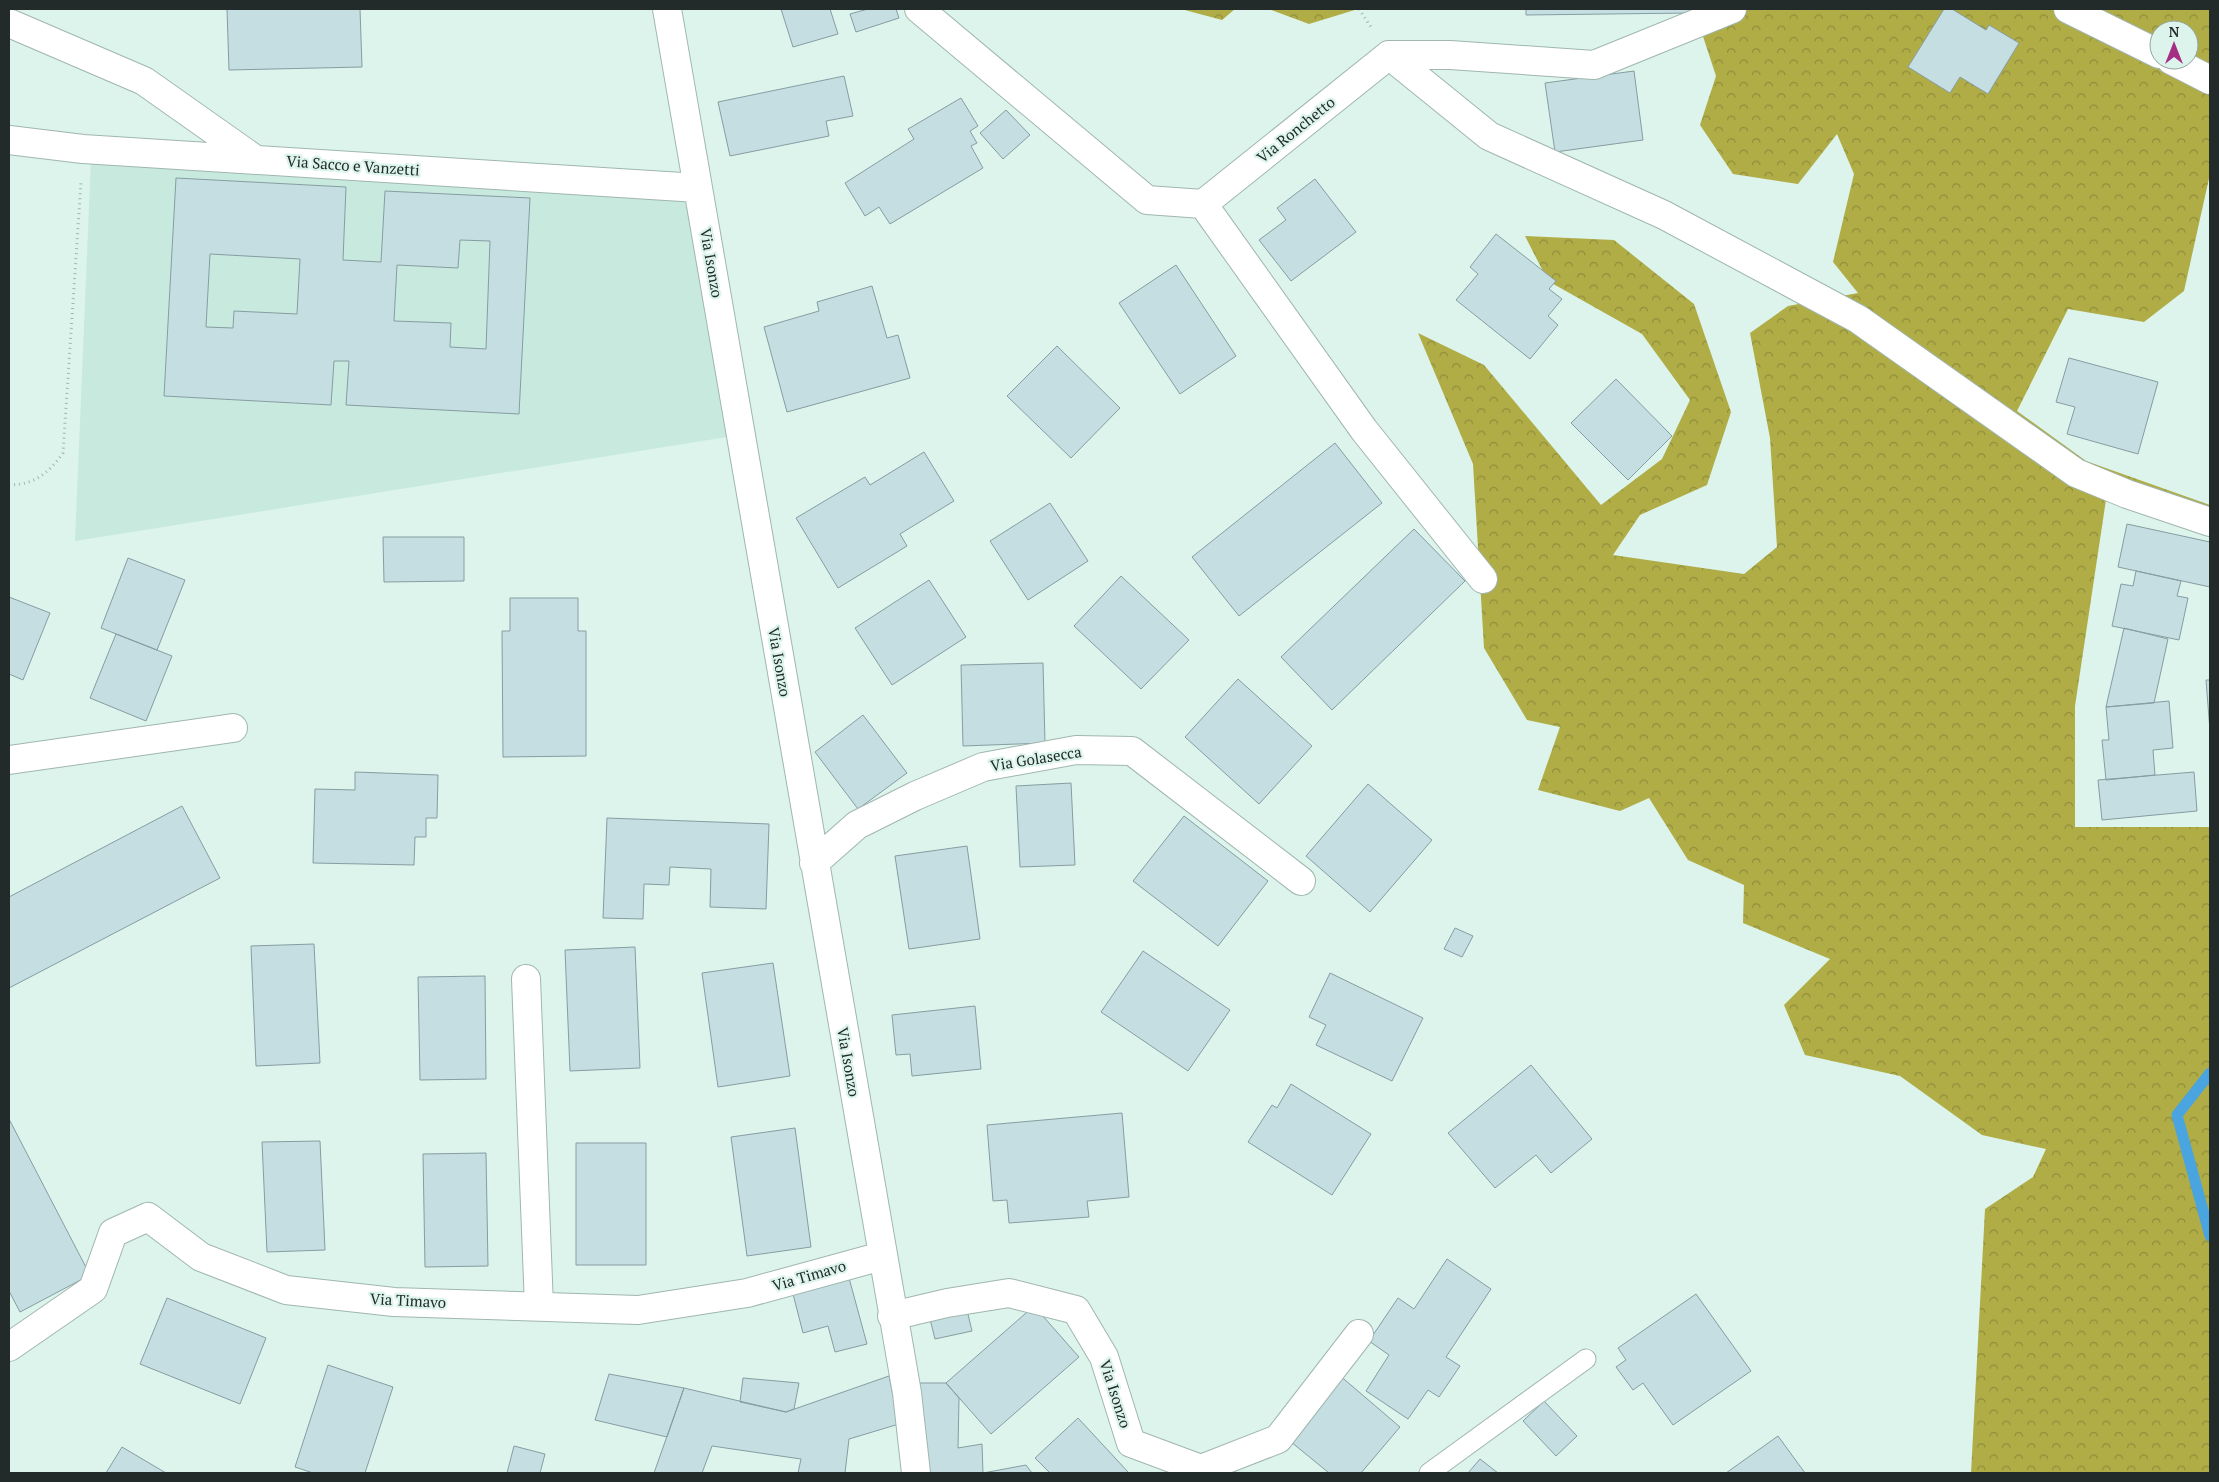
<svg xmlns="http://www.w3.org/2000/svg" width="2219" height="1482" font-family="'PT Serif',serif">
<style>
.built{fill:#c8e9de}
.forest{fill:url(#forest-crowns);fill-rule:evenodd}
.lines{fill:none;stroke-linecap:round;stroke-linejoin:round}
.stream{stroke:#4aa4e0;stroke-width:11}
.building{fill:#c5dee2;stroke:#869da1;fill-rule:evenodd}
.lane-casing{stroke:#a0b6af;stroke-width:21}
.street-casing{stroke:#a0b6af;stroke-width:30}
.path{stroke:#a1b5af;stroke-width:3;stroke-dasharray:1 4;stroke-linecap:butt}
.lane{stroke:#fff;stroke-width:19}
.street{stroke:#fff;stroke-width:28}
.labels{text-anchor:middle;stroke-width:4.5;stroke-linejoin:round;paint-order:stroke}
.street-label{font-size:15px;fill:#222b29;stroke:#dcf4ec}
</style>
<defs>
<pattern id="forest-crowns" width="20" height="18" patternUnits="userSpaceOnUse" patternTransform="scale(1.25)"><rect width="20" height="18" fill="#b0ad47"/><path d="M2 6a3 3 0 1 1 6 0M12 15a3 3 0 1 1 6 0" fill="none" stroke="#8f8d3b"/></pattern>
</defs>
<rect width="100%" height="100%" fill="#dcf4ec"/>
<!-- built -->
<path class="built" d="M91 160 690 197 727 437 75 541Z"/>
<!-- forest -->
<path class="forest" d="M1181 9H1235L1222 20Z
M1269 9H1358L1309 24Z
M1694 9H2210V174L2184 291 2144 322 2068 309 2017 411 2086 461 2210 505V528L2107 493 2075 706V827H2210V1473H1971L1985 1209 2033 1177 2046 1149 1982 1135 1900 1076 1805 1055 1784 1005 1830 959 1743 923 1744 885 1688 860 1649 798 1620 811 1538 790 1560 727 1527 720 1484 648 1473 464 1418 333 1484 365 1601 505 1662 459 1690 400 1642 334 1548 281 1525 236 1614 240 1694 304 1731 412 1707 485 1640 515 1613 555 1744 574 1777 547 1770 438 1750 333 1788 306 1858 293 1833 262 1854 174 1837 134 1798 184 1733 174 1700 125 1716 76ZM2159 30H2189V60H2159Z"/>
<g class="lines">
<!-- stream -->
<path class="stream" d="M2210 1073 2177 1115 2210 1236"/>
</g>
<!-- building -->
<path class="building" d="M227 9H360L362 67 229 70Z
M781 9H830L838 34 793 47Z
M868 9H896L899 18 856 32 850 14Z
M1526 9H1690V13L1526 15Z
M1944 9H1952L1986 30 1989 25 2019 43 1988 94 1960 77 1950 93 1908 67Z
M1634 71 1643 140 1555 152 1545 83Z
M844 76 853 116 826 121 829 136 730 156 718 102Z
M961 98 978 126 970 131 977 143 971 146 983 168 890 224 879 207 865 216 845 183 914 139 908 129Z
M1006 110 1030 135 1003 159 980 133Z
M176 178 346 187 343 260 381 262 385 191 530 198 519 414 346 405 349 361H334L331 405 164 396ZM460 240 490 241 486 349 450 347 451 323 394 321 397 265 458 268ZM210 254 300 259 297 314 234 311 233 328 206 327Z
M1315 179 1356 232 1291 281 1259 240 1286 220 1277 208Z
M1496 234 1556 281 1549 289 1562 299 1548 316 1558 325 1530 359 1456 300 1478 274 1470 267Z
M1176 265 1236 356 1180 394 1119 303Z
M872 286 887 338 898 335 910 378 787 412 764 327 819 311 817 302Z
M1057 346 1120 408 1071 458 1007 396Z
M2069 358 2158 382 2138 454 2067 434 2075 407 2056 402Z
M1616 379 1672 436 1628 480 1571 423Z
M1335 443 1382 503 1239 616 1192 557Z
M924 452 954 501 900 534 907 546 838 588 796 518 865 477 870 485Z
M1050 503 1088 561 1028 600 990 541Z
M2127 524 2210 542V587L2118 567Z
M1414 529 1465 581 1332 710 1281 657Z
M383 537H464V581L384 582Z
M128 558 185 580 157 650 101 628Z
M2136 571 2181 581 2177 596 2188 598 2179 640 2112 626 2121 584 2133 586Z
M1121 576 1189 640 1141 689 1074 626Z
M929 580 966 637 892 685 855 628Z
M9 597 50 613 23 680 9 674Z
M510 598H578V631H586V756L503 757 502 631H510Z
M2124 628 2168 639 2154 703 2106 707Z
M116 634 172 656 146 721 90 698Z
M1043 663 1045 743 963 746 961 665Z
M1238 679 1312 746 1259 804 1185 737Z
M2206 680H2210V731Z
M2169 701 2173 748 2153 750 2155 775 2106 780 2102 740H2109L2106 707Z
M863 715 907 773 858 809 815 752Z
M355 772 438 775 437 818H426V837H415L414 865 313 863 315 789 355 790Z
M2194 772 2197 811 2102 820 2098 780Z
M1071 783 1075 865 1020 867 1016 786Z
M1368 784 1432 840 1370 912 1306 856Z
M182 806 220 878 9 988V897Z
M1184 816 1268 881 1218 946 1133 881Z
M607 818 769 824 766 909 710 907 711 869 670 867 669 885 644 884 643 919 603 918Z
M967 846 980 939 909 949 895 856Z
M1455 928 1473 936 1462 957 1444 949Z
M314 944 320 1063 256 1066 251 946Z
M635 947 640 1068 570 1071 565 950Z
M1143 951 1230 1010 1188 1071 1101 1012Z
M773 963 790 1076 718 1087 702 973Z
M1330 973 1423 1018 1392 1081 1316 1045 1326 1025 1309 1017Z
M485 976 486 1079 420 1080 418 977Z
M975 1006 981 1069 912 1076 910 1054 896 1055 892 1015Z
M1531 1065 1592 1139 1551 1173 1536 1155 1495 1188 1448 1133Z
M1291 1084 1371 1134 1332 1195 1248 1142 1272 1105 1277 1108Z
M1122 1113 1129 1197 1087 1201 1089 1217 1009 1223 1007 1200 993 1201 987 1125Z
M9 1119 90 1275 20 1312 9 1291Z
M795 1128 811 1247 747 1256 731 1137Z
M320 1141 325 1250 267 1252 262 1142Z
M576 1143H646V1265H576Z
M486 1153 488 1266 425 1267 423 1154Z
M1447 1259 1491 1289 1446 1357 1460 1366 1439 1397 1428 1390 1408 1419 1366 1391 1389 1355 1369 1341 1398 1298 1414 1309Z
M849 1278 867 1344 835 1352 828 1326 803 1333 793 1294Z
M1696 1294 1751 1371 1673 1425 1643 1383 1633 1390 1616 1367 1626 1360 1618 1348Z
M167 1298 266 1338 240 1404 140 1364Z
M966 1306 972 1331 935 1339 929 1315Z
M1034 1306 1079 1357 991 1434 946 1383Z
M328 1365 393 1387 365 1473H313L295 1467Z
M609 1374 684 1388 667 1437 595 1420Z
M1338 1374 1400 1427 1361 1473H1329L1285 1437Z
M889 1376 899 1424 849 1439 845 1473H798L801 1459 712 1446 702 1473H654L684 1388 786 1412Z
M743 1378 799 1383 794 1409 786 1412 740 1402Z
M919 1383H946L959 1398 958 1448 982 1444 983 1473 1026 1465 1032 1473H917Z
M1544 1401 1577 1436 1556 1456 1523 1421Z
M1078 1418 1129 1473H1050L1035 1458Z
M1778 1436 1805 1473H1726Z
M514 1446 545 1454 540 1473H507Z
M122 1447 166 1473H106Z
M1480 1459 1498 1473H1468Z"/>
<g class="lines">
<defs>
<path id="lane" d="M1429 1473 1586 1359"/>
<path id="street" d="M667 9 907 1393 916 1473
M919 9 1147 200 1203 204 1389 55H1450L1594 65 1732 9
M2068 9 2159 54
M9 23 144 81 256 160
M1389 55 1489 136 1664 215 1858 319 2076 473 2127 494 2210 522
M2171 60 2210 80
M9 140 83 149 698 188
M1203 204 1364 430 1483 579
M9 760 233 728
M814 863 857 825 915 796 983 767 1076 750 1132 751 1301 881
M526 979 539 1306
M892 1316 947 1303 1009 1293 1076 1310 1104 1357 1131 1443 1201 1469 1278 1439 1359 1334
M9 1347 93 1289 113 1233 148 1217 201 1257 286 1290 394 1302 638 1310 747 1293 882 1256"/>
</defs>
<!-- lane casing -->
<use href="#lane" class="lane-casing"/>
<!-- street casing -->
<use href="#street" class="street-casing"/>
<!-- path -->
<path class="path" d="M1359 9 1371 27
M9 485C34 485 49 473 63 453L81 182"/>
<!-- lane -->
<use href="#lane" class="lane"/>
<!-- street -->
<use href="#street" class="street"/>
</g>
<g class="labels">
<!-- street labels -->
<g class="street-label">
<text transform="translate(1296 130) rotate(-39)" y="5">Via Ronchetto</text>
<text transform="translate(353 166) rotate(4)" y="5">Via Sacco e Vanzetti</text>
<text transform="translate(711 263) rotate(80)" y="5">Via Isonzo</text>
<text transform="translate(779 662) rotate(80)" y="5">Via Isonzo</text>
<text transform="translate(1036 759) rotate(-9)" y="5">Via Golasecca</text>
<text transform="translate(848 1062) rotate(80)" y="5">Via Isonzo</text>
<text transform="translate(809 1276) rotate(-16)" y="5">Via Timavo</text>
<text transform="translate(408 1301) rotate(3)" y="5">Via Timavo</text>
<text transform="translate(1115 1394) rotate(72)" y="5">Via Isonzo</text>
</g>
</g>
<!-- border -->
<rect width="2219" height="1482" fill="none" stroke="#222b29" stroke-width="20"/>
<!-- north arrow -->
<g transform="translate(2174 45)"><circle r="24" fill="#dcf4ec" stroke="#92a49e"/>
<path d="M0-4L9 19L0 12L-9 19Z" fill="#a52d84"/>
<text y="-8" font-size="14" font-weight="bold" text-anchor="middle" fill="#222b29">N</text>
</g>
</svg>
